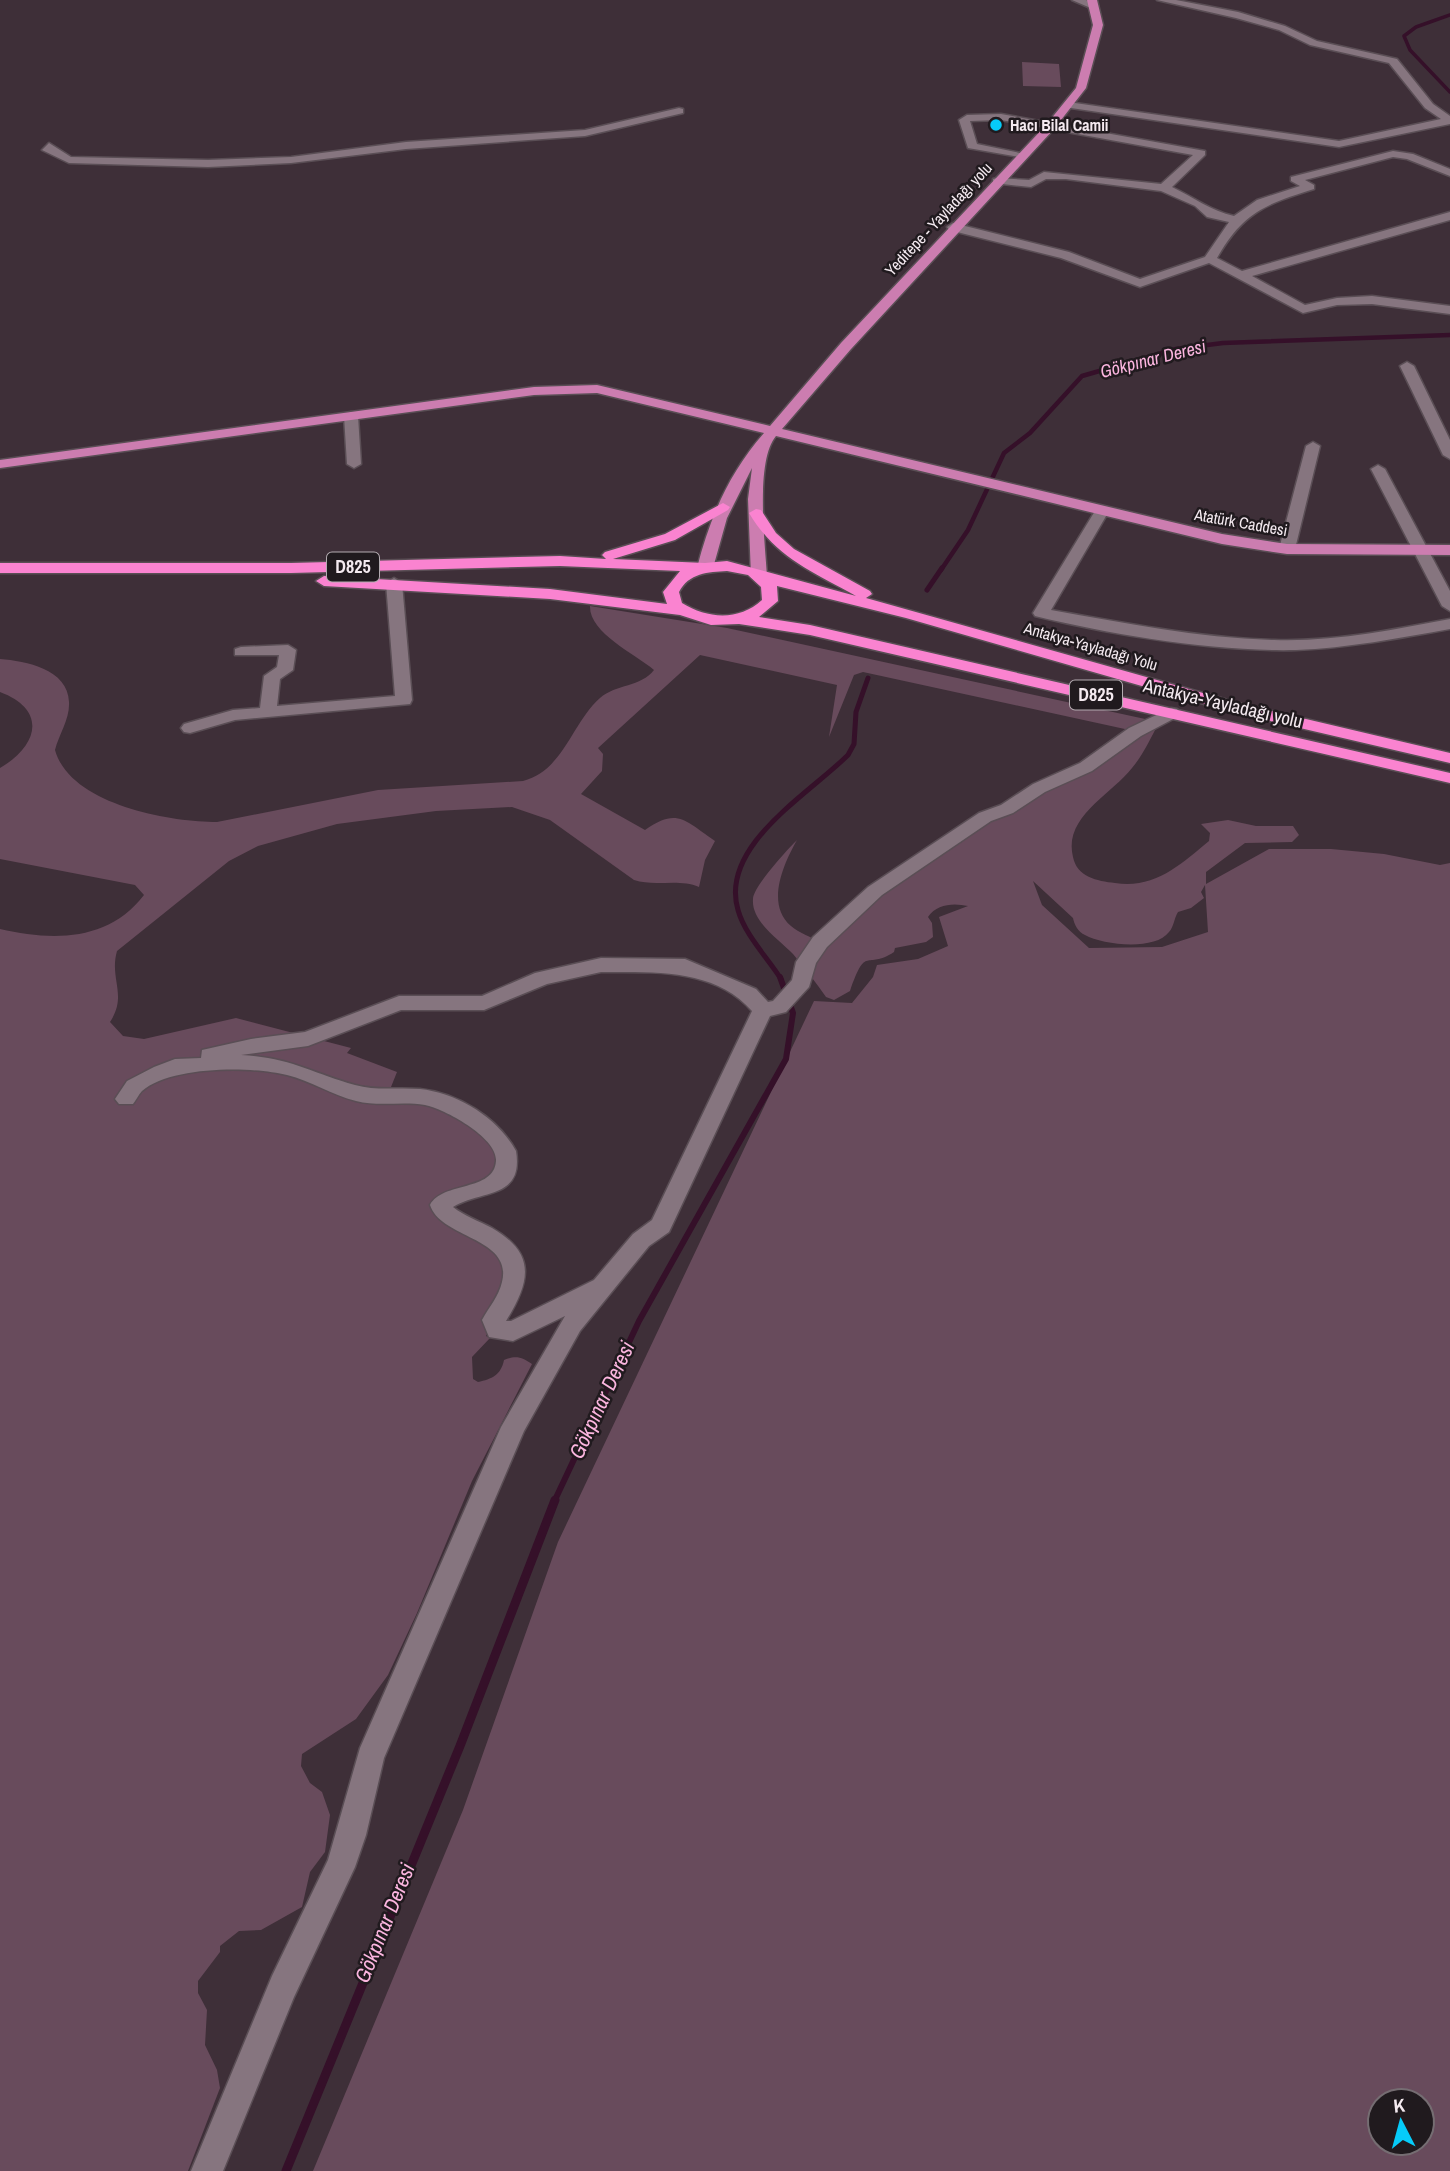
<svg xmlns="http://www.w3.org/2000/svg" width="1450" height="2171" font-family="'Archivo Narrow',sans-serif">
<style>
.green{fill:#684b5c;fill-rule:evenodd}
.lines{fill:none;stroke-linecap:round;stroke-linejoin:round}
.stream-far4{stroke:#351029;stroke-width:3.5}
.stream-far3{stroke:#351029;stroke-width:4.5}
.stream-far2{stroke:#351029;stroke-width:5}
.stream-far1{stroke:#351029;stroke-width:6}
.stream{stroke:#351029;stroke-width:9}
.minor-casing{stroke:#5a4e55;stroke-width:3}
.major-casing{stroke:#5a4e55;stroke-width:3}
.highway-casing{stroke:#5a4e55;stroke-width:3}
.minor{fill:#86757f;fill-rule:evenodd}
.major{fill:#cc7db0;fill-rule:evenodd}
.highway{fill:#fa83d0;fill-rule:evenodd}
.poi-dot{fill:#06cbf9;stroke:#201a1e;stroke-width:2.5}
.labels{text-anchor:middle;stroke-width:5;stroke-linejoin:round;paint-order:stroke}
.far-poi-label{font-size:16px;font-weight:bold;fill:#f4eaf0;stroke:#201a1e;text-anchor:start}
.far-street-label{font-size:16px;fill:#f4eaf0;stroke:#201a1e}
.far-water-label{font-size:18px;font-style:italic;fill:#fbb5df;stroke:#201a1e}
.shield{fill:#201a1e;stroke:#b4acb1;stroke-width:2}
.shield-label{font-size:18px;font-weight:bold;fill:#f4eaf0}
.street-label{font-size:19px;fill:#f4eaf0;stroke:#201a1e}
.water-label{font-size:21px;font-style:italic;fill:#fbb5df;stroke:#201a1e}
</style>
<rect width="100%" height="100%" fill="#3e2f38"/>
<!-- green -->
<path class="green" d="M1022 62 1059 64 1061 87 1023 86Z
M590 606 727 628 1159 722C1151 738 1143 755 1132 768 1111 795 1063 817 1073 857 1077 877 1097 881 1115 883 1155 889 1180 865 1209 841L1210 833 1201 824 1228 820 1256 826H1293L1299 835 1292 842 1245 843 1206 872V884L1269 849H1331L1384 854 1440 865 1450 863V2171H313L463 1810 558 1542 814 1001 852 1003 873 977 877 965 918 959 948 946 939 917 968 906C953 903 937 904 928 917L932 923 933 937 926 942 895 948 894 952C865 971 867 943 850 991L834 1000 826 997C816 983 805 968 793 954 780 940 751 922 753 899 753 887 787 850 797 840 784 863 765 904 791 926 799 933 811 937 820 942L849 915 1007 809 1134 731 863 672 854 675 829 737 837 685 700 655 598 748 603 754 602 771 581 794 645 830C678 807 685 821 715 841L705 860 699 887C679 878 655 887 634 880L550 820 512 807 436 811 337 824 258 846 229 861 117 951C109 979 128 995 110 1022L123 1036 144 1039 236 1018 351 1048 347 1053 397 1072 387 1097H412L471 1118 506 1167 443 1201 510 1257 494 1320 486 1336 490 1338 472 1357 473 1379 478 1382C492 1379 501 1375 504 1360 516 1355 522 1357 532 1364L472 1481 417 1613 388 1675 356 1719 302 1754 301 1766 310 1783 322 1792 330 1815 325 1852 310 1872 302 1907 261 1930 239 1931 220 1946V1952L198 1981V1993L207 2010 205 2045 217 2070 220 2088 188 2171H0V929C52 941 108 942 144 895L135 885 0 859V768C38 746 48 710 0 692V659C26 661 68 669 69 702 70 719 59 734 55 750 70 804 168 822 217 822L378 790 523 781C564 770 571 724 600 698 616 684 641 687 654 670 635 654 589 633 590 606ZM1033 881 1073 918C1074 924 1078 932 1085 935 1103 945 1155 951 1169 932 1174 927 1174 918 1178 912L1191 908 1204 898 1201 892 1205 885 1208 932 1162 947 1089 948 1042 905ZM1380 2101H1422V2143H1380Z"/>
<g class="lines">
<!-- stream-far4 -->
<path class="stream-far4" d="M1450 15 1416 27 1404 36 1410 50 1450 92"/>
<!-- stream-far3 -->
<path class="stream-far3" d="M941 570 968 530 1004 453 1030 433 1082 376 1176 349 1223 343 1450 335"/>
<!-- stream-far2 -->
<path class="stream-far2" d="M927 590 942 568
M781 979C767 957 745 935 738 910 719 846 809 794 848 755L854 744 856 712 868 678"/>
<!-- stream-far1 -->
<path class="stream-far1" d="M554 1502 639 1321 786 1059 793 1013 780 977"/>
<!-- stream -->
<path class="stream" d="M286 2171 460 1746 555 1500"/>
<defs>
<path id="minor" d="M1072 0H1086L1098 6 1093 9Z
M1157 0H1176L1238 12 1285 26 1317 41 1397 59 1433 104 1450 116V124L1339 147 1064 107 1063 105 1068 102 1339 141 1441 119 1425 108 1389 63 1310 45 1279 30 1236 18Z
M679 108 683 109V113L585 136 406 149 291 163 208 167 69 163 42 150 49 143 71 157 208 160 291 157 406 142 585 130Z
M1001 114 1205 151V155L1172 187C1193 197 1211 211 1234 216L1257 200 1300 186 1291 181V177L1393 151 1413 154 1450 169V176L1407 159 1393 157 1305 180 1314 185V189C1266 204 1243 212 1217 258L1242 271 1450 212V220L1252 276 1305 305 1337 298 1372 296 1450 306V314L1372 304 1337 305 1303 313 1209 263 1140 287 1061 258 949 230 947 227 953 223 1069 252 1140 279 1205 257 1229 222 1207 217 1195 206 1161 191 1066 179H1046L1031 187 993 183V179L997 178 1029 180 1044 172 1161 184 1193 155 1001 120 970 121 977 144 1025 154V158L968 148 959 120 967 115Z
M1407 362 1414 366 1450 440V459L1443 455 1400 366Z
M351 412 358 416 361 464 354 468 347 464 344 416Z
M1313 442 1320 446 1295 549 1292 552H1282L1279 549 1306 446Z
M1378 465 1385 469 1450 591V611L1442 606 1371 469Z
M1102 507 1109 511 1051 610C1125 623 1199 638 1274 640 1333 642 1392 630 1450 619V629C1399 638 1348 648 1296 650 1218 652 1112 635 1035 616L1033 613 1095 511Z
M394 578 402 583 412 700 410 704 235 720 190 733 184 732 181 728 184 724 233 710 260 708 264 676 277 667 279 655H235V649L241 647 288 645 296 650 293 670 280 679 277 706 395 696 386 583Z
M1171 708 1177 709 1180 713 1177 717 1141 736 1092 771 1045 792 1013 813 991 821 882 895 827 947 816 963 809 987 786 1012 770 1016 669 1232 649 1246 580 1331 524 1431 384 1758 366 1835 355 1867 294 1997 223 2171H191L272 1976 328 1860 360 1748 501 1427 565 1316 513 1341 489 1337 482 1320C489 1307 499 1296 502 1282 513 1237 441 1239 430 1205 443 1181 494 1192 496 1161 498 1138 445 1109 425 1105 402 1101 379 1107 356 1101 332 1095 311 1081 287 1075 251 1066 171 1066 142 1091 139 1094 136 1100 133 1104H119L115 1099 127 1081 154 1067 175 1059 201 1058 202 1050 251 1039 305 1032 399 996H482L535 973 601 958 685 959 756 989 768 1002 773 1001 792 980 796 962 813 937 868 887 979 813 1001 805 1033 784 1080 763 1129 728ZM601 972C653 972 715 968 752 1011L652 1220 633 1234 594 1280 511 1321H506C530 1282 537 1254 492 1228 479 1221 464 1216 453 1207 479 1190 524 1200 516 1151 498 1118 458 1093 420 1089 398 1087 376 1091 355 1085 312 1073 289 1057 241 1055L308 1046 401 1010H484L547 984Z"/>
<path id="major" d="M1087 0H1097L1103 25 1086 88 1054 129 851 349 782 429 1222 534 1287 544 1450 545V555L1287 554 1222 544 776 436C755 461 765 543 767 576L759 581 751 576 748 499 752 468 727 518 713 568 705 573 697 568C710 517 729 473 764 433L597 393 534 395 0 468V460L534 387 597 385 770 426 841 343 1046 125 1076 88 1093 25Z"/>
<path id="highway" d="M723 503 730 507 728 510 675 540 613 559 705 563 727 561 856 596C811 571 776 558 749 513L756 509 761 510 776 533 794 549 870 591 872 594 866 598 1242 704 1450 753V763L1232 712 906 618 777 586 778 601 759 617 810 625 1450 773V783L810 635 739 624 711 625 680 615 550 599 324 586 316 581 324 576 550 589 667 604 663 592 680 571 560 566 291 573H0V563H291L560 556 606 559 602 555 605 552 665 534ZM727 571 748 575 761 587 762 600C739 621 708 619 682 603L679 592C689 573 708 572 727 571Z"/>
</defs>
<!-- minor casing -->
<use href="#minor" class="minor-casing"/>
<!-- major casing -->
<use href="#major" class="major-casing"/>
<!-- highway casing -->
<use href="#highway" class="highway-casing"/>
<!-- minor -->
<use href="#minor" class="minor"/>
<!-- major -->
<use href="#major" class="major"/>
<!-- highway -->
<use href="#highway" class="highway"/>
</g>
<!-- markers -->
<circle class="poi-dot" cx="996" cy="125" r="7"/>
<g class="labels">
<!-- far-poi labels -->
<g class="far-poi-label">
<text x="1010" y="131">Hacı Bilal Camii</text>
</g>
<!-- far-street labels -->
<g class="far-street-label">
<text transform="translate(938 219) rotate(-47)" y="6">Yeditepe - Yayladağı yolu</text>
<text transform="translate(1241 522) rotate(10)" y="6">Atatürk Caddesi</text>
<text transform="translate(1091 646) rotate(16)" y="6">Antakya-Yayladağı Yolu</text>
</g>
<!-- far-water labels -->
<g class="far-water-label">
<text transform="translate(1153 359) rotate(-14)" y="6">Gökpınar Deresi</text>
</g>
<!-- shield labels -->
<g class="shield">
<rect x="327" y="552.5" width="52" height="29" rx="5"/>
<rect x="1070" y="680.5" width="52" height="29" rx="5"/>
</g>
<g class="shield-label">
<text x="353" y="573">D825</text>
<text x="1096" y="701">D825</text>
</g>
<!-- street labels -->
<g class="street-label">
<text transform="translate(1223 703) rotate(13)" y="7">Antakya-Yayladağı yolu</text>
</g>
<!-- water labels -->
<g class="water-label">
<text transform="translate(602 1400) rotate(-65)" y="7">Gökpınar Deresi</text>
<text transform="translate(385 1923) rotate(-68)" y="7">Gökpınar Deresi</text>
</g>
</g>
<!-- north arrow -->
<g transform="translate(1401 2122) rotate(354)"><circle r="33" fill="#201a1e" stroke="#756d72" stroke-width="2"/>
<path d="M0-5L12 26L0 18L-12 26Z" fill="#06cbf9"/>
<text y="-10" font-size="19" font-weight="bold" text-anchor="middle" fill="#f4eaf0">K</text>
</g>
</svg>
